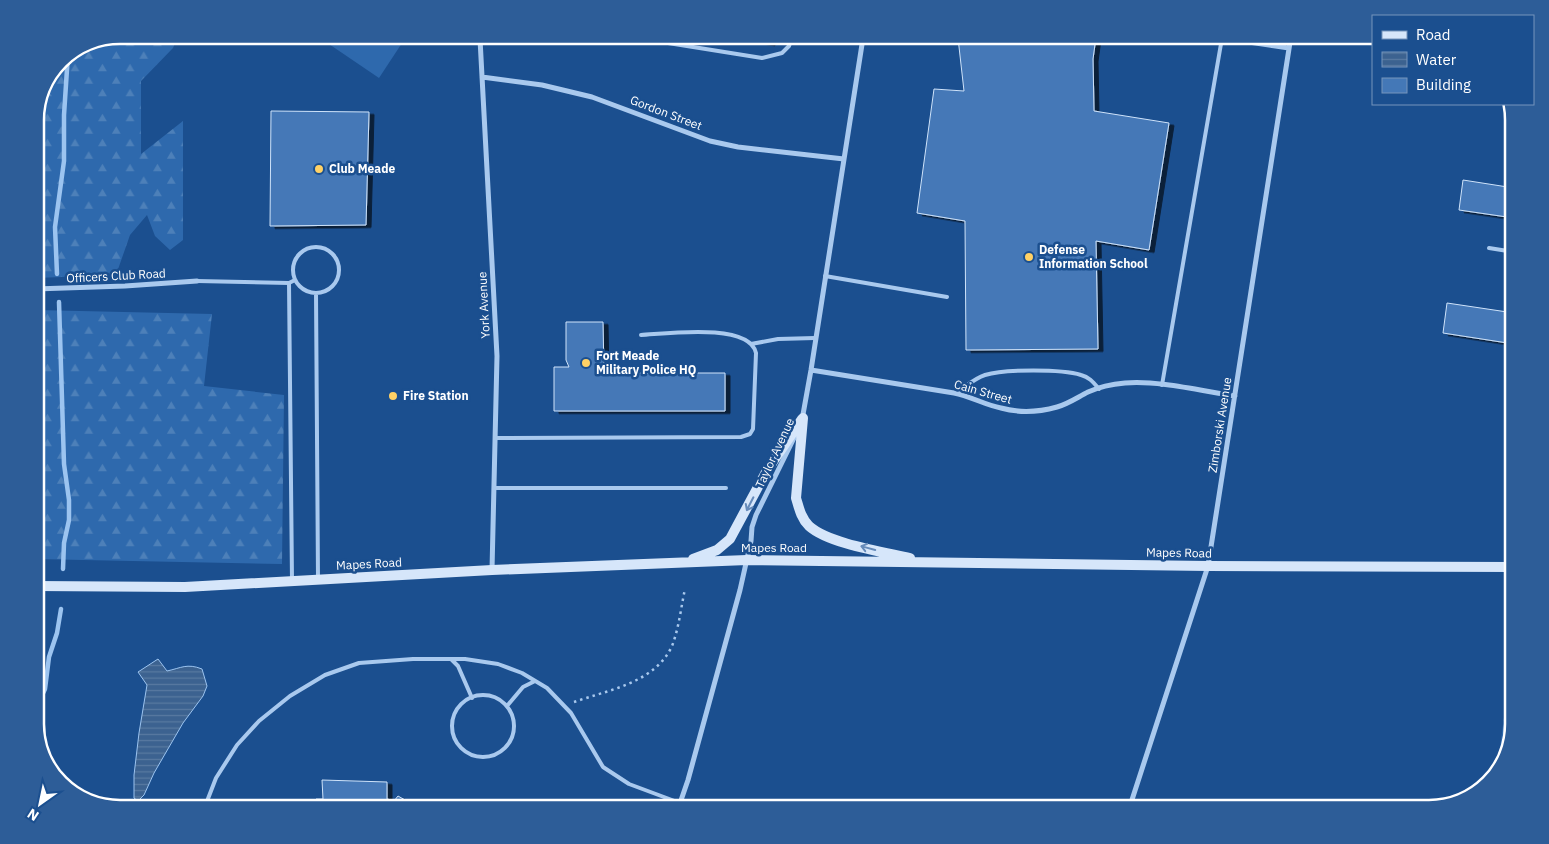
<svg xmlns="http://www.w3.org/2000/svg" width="1549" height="844" font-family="'IBM Plex Sans',sans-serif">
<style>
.forest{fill:url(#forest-firs)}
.pitch{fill:#2e69ad}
.water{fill:url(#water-rules);stroke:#9cc4f0}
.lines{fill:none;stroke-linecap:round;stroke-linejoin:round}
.stream{stroke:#9cc4f0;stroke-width:4.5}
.building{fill:#4478b7;stroke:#cfe3fa;filter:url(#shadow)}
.path{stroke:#a9c9ee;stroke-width:2.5;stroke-dasharray:2.5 4;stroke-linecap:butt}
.lane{stroke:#a9c9ee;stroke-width:4}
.street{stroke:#a9c9ee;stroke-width:5}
.secondary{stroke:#d6e6fa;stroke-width:10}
.oneway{stroke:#668bba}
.poi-dot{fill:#ffd166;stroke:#1b4f8f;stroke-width:2}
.labels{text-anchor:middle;stroke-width:5;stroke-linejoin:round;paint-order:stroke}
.street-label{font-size:12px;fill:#fff;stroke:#1b4f8f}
.poi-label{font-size:12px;font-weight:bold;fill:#fff;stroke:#1b4f8f;text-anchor:start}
.rim{fill:none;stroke:#fff;stroke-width:2.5}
</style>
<defs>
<pattern id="forest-firs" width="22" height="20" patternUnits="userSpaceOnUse" patternTransform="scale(1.25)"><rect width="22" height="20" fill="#2e69ad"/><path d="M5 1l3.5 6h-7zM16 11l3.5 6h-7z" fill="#4d80b9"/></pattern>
<pattern id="water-rules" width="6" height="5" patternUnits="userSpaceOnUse" patternTransform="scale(1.25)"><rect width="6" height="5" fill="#3c6290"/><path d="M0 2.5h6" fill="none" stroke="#597aa1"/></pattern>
<filter id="shadow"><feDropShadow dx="5" dy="2.5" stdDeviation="0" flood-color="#0009"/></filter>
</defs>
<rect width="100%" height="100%" fill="#1b4f8f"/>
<!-- forest -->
<path class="forest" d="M87 41H176L173 48 141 81V154L183 121V240L170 250 155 236 147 215 130 235 116 275 35 278V114L60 60Z
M35 310 212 314 204 386 284 395 282 564 35 559Z
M1514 684V725L1505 762 1497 772 1507 694Z"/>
<!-- pitch -->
<path class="pitch" d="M323 40H404L379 78Z"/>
<!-- water -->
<path class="water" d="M158 659 167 671C181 668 187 663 202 669L207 686 203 696 183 723 154 773 144 795 138 801 134 798V775L139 733 147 685 138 672Z"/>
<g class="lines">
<!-- stream -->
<path class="stream" d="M57 274 55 227 64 161V115L68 54
M59 302 64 464 69 500V520L64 543 63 569
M35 710 45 689 49 657 57 633 61 609"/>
</g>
<!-- building -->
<path class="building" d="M936 37H1096L1093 59 1094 111 1169 123 1149 250 1096 241 1098 349 966 350 965 221 917 213 934 89 964 91 958 38 952 37V41L935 39Z
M740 38H770V43Z
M271 111 369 112 366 225 270 226Z
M1463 180 1514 188V218L1459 210Z
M1447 303 1514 313V344L1443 333Z
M566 322H603L604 373H725V411H554V367H569L566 360Z
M322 780 387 782V799L394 801 398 796 405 800 411 809H314L316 799H323Z"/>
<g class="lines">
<!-- path -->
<path class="path" d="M574 702C608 690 655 683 672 646 679 628 681 607 685 589"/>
<!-- lane -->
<path class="lane" d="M643 39 762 58 782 53 789 46 792 38
M293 270a23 23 0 1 1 46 0a23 23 0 1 1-46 0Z
M1489 248 1514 252
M825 276 947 297
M197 281 289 283 295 280
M289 283 292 581
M316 293 318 579
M751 344 778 339 815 338
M1162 385 1222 38
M956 393C965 387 975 378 985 375 1005 369 1062 369 1081 375 1089 377 1093 382 1099 389
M495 438 741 437 750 434 753 429 756 353C749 322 664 334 641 335
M494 488H726
M451 659 458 666 472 698
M452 726a31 31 0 1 1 62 0a31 31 0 1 1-62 0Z
M507 706 523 687 535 681
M204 809 216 778 237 745 259 721 290 696 325 675 359 663 413 659H465L498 664 522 673 547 688 571 713 603 767 629 784 680 803"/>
<!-- street -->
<path class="street" d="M1222 38 1289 48
M480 39 497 356 492 570
M482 77 542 85 592 97 710 141 738 147 844 159
M35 289 125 286 197 281
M811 370 954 393C970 396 985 405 1001 408 1019 413 1039 412 1057 407 1068 404 1078 397 1088 392 1099 387 1113 384 1125 383 1157 380 1202 391 1235 396
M802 420 811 370 863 38
M678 809 688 780 740 590 751 541 752 527 756 515 796 434
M1129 809 1208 566 1291 36"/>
<!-- secondary -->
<path class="secondary" d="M803 418 796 498C799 508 801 518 809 526 829 544 884 552 910 558
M693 559 717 550 730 539 766 472 802 419
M35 586 185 587 492 570 747 560 1208 566 1514 567"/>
</g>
<!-- one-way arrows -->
<defs><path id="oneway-shaft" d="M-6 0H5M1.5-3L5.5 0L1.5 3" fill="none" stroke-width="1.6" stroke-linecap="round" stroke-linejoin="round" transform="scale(1.25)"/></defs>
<g class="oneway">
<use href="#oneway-shaft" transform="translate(750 504) rotate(117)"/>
<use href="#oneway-shaft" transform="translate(868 548) rotate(-165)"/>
</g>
<!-- markers -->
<g class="poi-dot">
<circle cx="319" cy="169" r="5"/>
<circle cx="1029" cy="257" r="5"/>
<circle cx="586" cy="363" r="5"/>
<circle cx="393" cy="396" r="5"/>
</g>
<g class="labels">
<!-- street labels -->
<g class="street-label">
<text transform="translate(666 113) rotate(21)" y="4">Gordon Street</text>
<text transform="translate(116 276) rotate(-3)" y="4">Officers Club Road</text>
<text transform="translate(484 305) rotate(-93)" y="4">York Avenue</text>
<text transform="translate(983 392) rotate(16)" y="4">Cain Street</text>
<text transform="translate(1220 425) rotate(-81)" y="4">Zimborski Avenue</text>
<text transform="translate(775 453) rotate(-65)" y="4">Taylor Avenue</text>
<text x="774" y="552">Mapes Road</text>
<text transform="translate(1179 553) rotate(1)" y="4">Mapes Road</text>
<text transform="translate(369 564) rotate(-3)" y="4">Mapes Road</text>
</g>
<!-- poi labels -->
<g class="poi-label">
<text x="329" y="173">Club Meade</text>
<text x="1039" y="254">Defense<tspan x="1039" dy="14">Information School</tspan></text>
<text x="596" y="360">Fort Meade<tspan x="596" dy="14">Military Police HQ</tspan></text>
<text x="403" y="400">Fire Station</text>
</g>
</g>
<!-- crop -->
<path d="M0 0H1549V844H0ZM120 44H1429A76 76 0 0 1 1505 120V724A76 76 0 0 1 1429 800H120A76 76 0 0 1 44 724V120A76 76 0 0 1 120 44Z" fill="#2d5d98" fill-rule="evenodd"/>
<path class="rim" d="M120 44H1429A76 76 0 0 1 1505 120V724A76 76 0 0 1 1429 800H120A76 76 0 0 1 44 724V120A76 76 0 0 1 120 44Z"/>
<!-- legend -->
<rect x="1372" y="15" width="162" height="90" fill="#1b4f8f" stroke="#7695bc"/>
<rect x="1382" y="31" width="25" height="8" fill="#d6e6fa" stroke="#7695bc"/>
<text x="1416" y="40" font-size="15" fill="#ffffff">Road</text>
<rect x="1382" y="52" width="25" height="15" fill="url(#water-rules)" stroke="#7695bc"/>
<text x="1416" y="65" font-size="15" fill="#ffffff">Water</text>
<rect x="1382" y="78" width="25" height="15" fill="#4478b7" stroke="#7695bc"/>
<text x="1416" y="90" font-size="15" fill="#ffffff">Building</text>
<!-- north arrow -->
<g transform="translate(40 804) rotate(213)" stroke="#1b4f8f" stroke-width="4" paint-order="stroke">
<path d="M0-4L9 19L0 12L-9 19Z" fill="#ffffff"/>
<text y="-8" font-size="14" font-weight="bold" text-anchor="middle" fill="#ffffff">N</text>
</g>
</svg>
